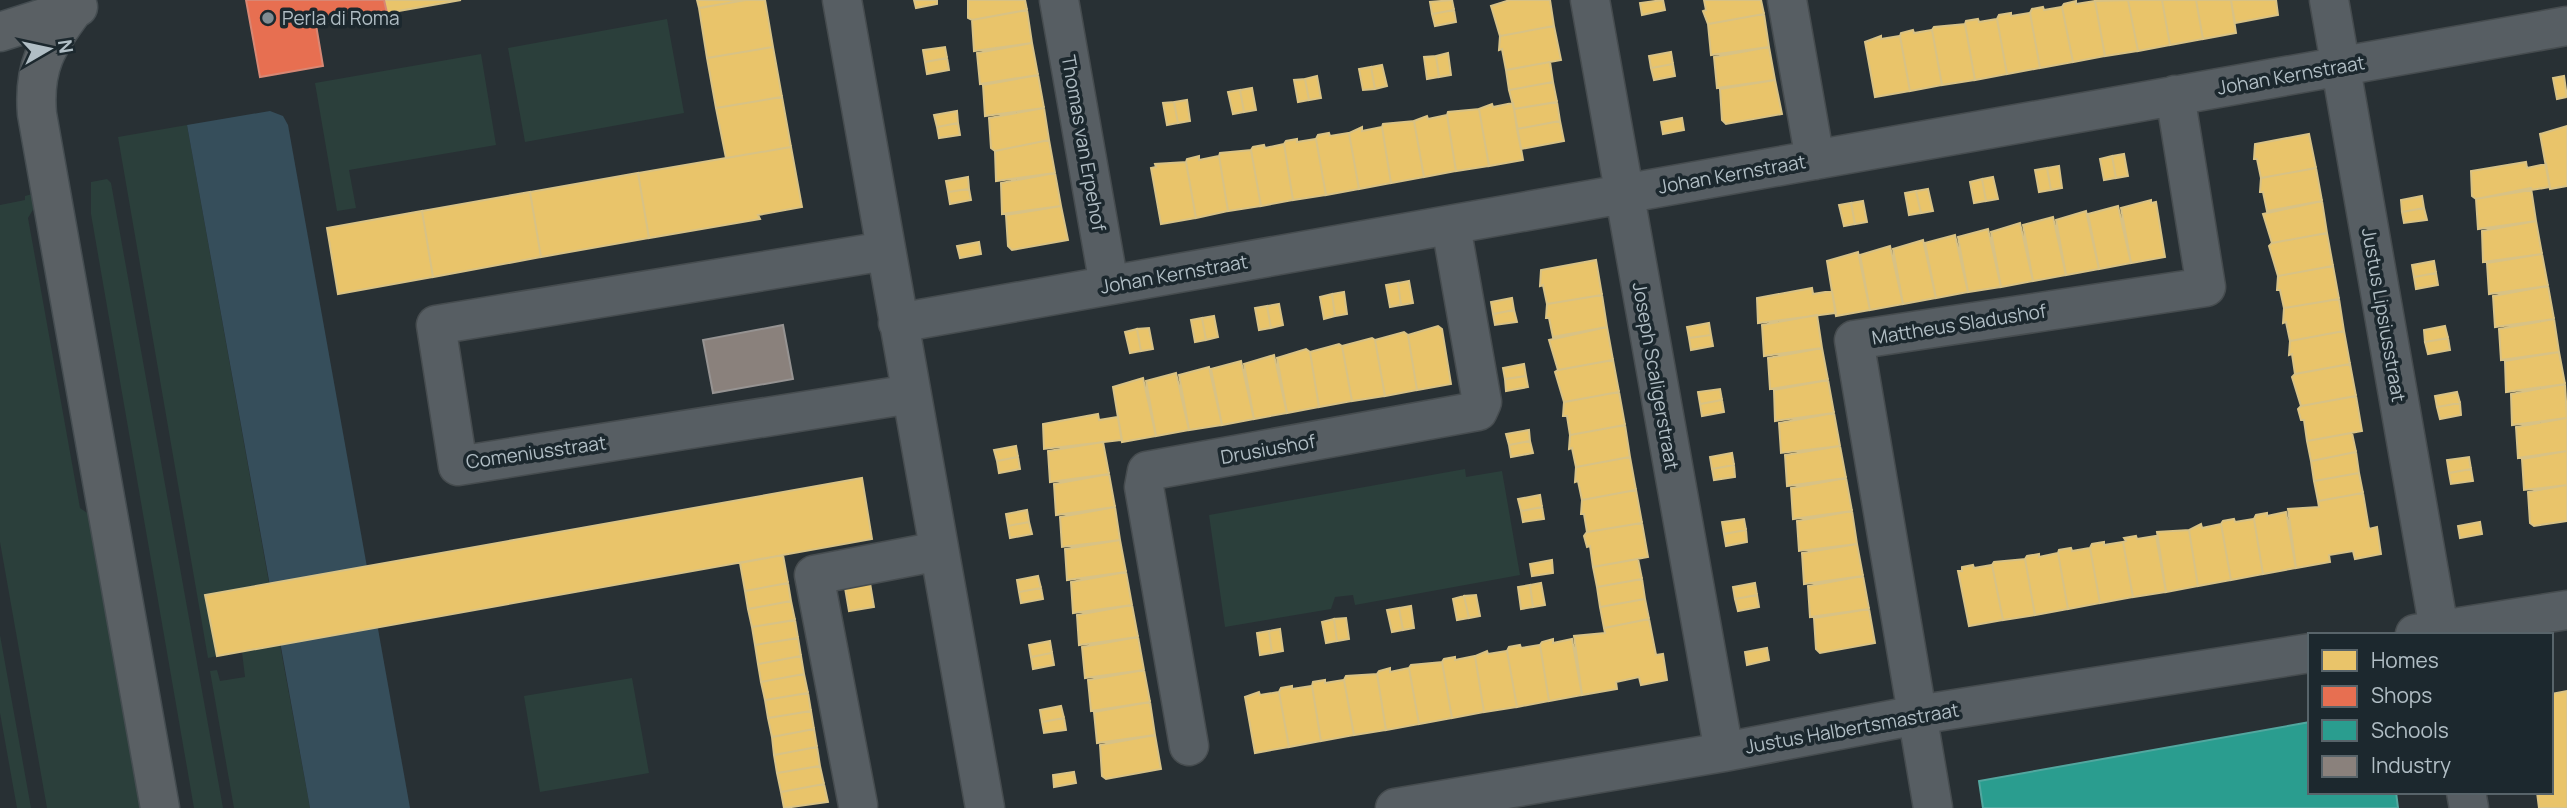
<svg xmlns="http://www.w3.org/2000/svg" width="2567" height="808" font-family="Manrope,sans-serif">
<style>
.green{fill:#2b3f3b}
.water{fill:#364e5b}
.homes{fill:#e9c46a;stroke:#d8c285;stroke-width:2}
.shops{fill:#e76f51;stroke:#d78774;stroke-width:2}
.schools{fill:#2a9d8f;stroke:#52a79f;stroke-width:2}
.industry{fill:#8a817c;stroke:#969392;stroke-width:2}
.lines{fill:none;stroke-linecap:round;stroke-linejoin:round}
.minor-casing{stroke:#464c4f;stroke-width:41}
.major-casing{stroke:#454d51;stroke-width:41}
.minor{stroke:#575e63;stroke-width:38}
.major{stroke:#5a6064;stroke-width:38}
.poi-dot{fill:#818c92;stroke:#1c282e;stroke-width:2.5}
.labels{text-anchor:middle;stroke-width:7;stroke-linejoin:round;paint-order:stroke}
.poi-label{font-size:19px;fill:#b1bec5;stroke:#1c282e;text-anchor:start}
.street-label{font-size:19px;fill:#b1bec5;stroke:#1c282e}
</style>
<rect width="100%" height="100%" fill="#283034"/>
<!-- green -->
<path class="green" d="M667 19 684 113 525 142 508 48Z
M481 54 496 145 349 170 356 208 337 211 315 83Z
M187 125 269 583 206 595 217 656 208 658 118 137Z
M107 179 111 183 223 808H194L91 214V182Z
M36 193 37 203 28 218 80 508 93 517 144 808H47L0 542V205L25 200V196Z
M1465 469 1466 477 1502 471 1520 575 1355 605 1353 595 1335 597 1331 609 1225 627 1209 515Z
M0 635 31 808H17L0 713Z
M280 645 310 808H234L210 671 217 670 220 681 245 677 242 652Z
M632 678 649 773 540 792 524 696Z"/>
<!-- water -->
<path class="water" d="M270 111 283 116 288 125 410 808H310L187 125Z"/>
<!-- homes -->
<path class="homes" d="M384 0H461L387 13Z
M697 0H746L699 8Z
M746 0H765L773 47 707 58 699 8Z
M914 0H937V4L916 8Z
M968 0H1025L1027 10 972 20 968 18Z
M1452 0 1454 10 1432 14 1430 2Z
M1510 0H1550L1554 26 1500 36 1491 6Z
M1663 0 1665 10 1642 15 1640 3Z
M1704 0H1761L1764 14 1708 24 1703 11 1706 10Z
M2128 0H2162L2170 45 2138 51Z
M2128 0 2138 51 2105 56 2095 1Z
M2162 0H2196L2203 39 2170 45Z
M2196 0H2231L2236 33 2203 39Z
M2231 0H2276L2278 15 2235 23Z
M2076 1V4L2095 1 2105 56 2073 62 2062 7 2064 4Z
M2043 7 2044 10 2062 7 2073 62 2040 68 2030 13 2032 9Z
M1027 10 1032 43 974 51 972 20Z
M1454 10 1456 22 1435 26 1432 14Z
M2011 13V16L2030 13 2040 68 2007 74 1997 19 1999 15Z
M1764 14 1769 47 1711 55 1708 24Z
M1978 19 1979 22 1997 19 2007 74 1975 80 1965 24 1966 21Z
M1965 24 1975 80 1942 85 1932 30 1934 27Z
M1554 26 1561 60 1506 70 1502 49 1499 50 1500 36Z
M1913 30 1914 33 1932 30 1942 85 1910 91 1900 36 1901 33Z
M1881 36V39L1900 36 1910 91 1875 97 1865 42Z
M1032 43 1038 75 980 84 977 53Z
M773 47 782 97 716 108 707 58Z
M945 47 947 58 925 62 923 50Z
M1769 47 1775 80 1717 88 1714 57Z
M1671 52 1673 64 1651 68 1649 56Z
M1448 53 1451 75 1439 77 1436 56Z
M1436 56 1439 77 1427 79 1424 57Z
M947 58 949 70 927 74 925 62Z
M1550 62 1553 82 1509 90 1506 70Z
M1673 64 1675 76 1654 80 1651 68Z
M1382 65 1387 86 1375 89 1371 67Z
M1371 67 1375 89 1363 90 1359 69Z
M1038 75 1044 108 985 116 983 85Z
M1317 76 1321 98 1309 100 1305 79Z
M2564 76 2567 97 2557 99 2553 78Z
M1305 79 1309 100 1298 102 1294 80Z
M1775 80 1782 114 1726 124 1722 120 1720 89Z
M1553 82 1557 102 1514 109 1509 90Z
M1252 88 1256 110 1244 112 1240 90Z
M1240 90 1244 112 1233 114 1228 92Z
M782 97 791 147 726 158 716 108Z
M1187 100 1190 121 1178 123 1174 102Z
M1174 102 1178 123 1167 125 1163 103Z
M1557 102 1560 121 1517 129 1514 109Z
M1513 103 1523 160 1489 166 1479 109 1492 104 1493 107Z
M1044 108 1049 140 995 151 991 148 989 118Z
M1479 109 1489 166 1456 171 1447 115 1448 112Z
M957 111 958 123 937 127 934 115Z
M1447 115 1456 171 1424 177 1414 121 1427 116 1428 119Z
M1682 118 1684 130 1663 134 1661 122Z
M1414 121 1424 177 1391 183 1382 127 1383 124Z
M1560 121 1564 141 1521 149 1517 129Z
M958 123 960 135 939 138 937 127Z
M2567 126V186L2550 189 2540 134Z
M1362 127V131L1382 127 1391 183 1359 189 1349 133Z
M1329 133 1330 136 1349 133 1359 189 1326 195 1316 139 1318 135Z
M2309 134 2316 168 2261 178 2257 159H2254L2255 144Z
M1297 139V142L1316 139 1326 195 1293 200 1284 144 1286 141Z
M1049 140 1055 173 996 181 995 151Z
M1284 144 1293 200 1261 206 1251 150 1253 147 1264 145 1265 148Z
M791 147 802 207 758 215 760 219 649 238 638 173Z
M1251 150 1261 206 1228 211 1219 156 1220 153Z
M2124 154 2128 176 2116 178 2112 156Z
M1199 156V160L1219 156 1228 211 1196 218 1186 162 1187 159Z
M2112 156 2116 178 2104 180 2100 159Z
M1186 162 1196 218 1161 224 1151 168 1156 167 1155 164Z
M2526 162 2527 168 2546 164 2550 187 2476 199 2472 196 2471 171Z
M2059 166 2062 188 2051 190 2047 168Z
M2047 168 2051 190 2039 192 2035 170Z
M2316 168 2322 201 2267 211 2263 192H2260L2261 178Z
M638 173 649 238 541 257 530 192Z
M1055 173 1061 206 1002 214 1001 183Z
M968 177 969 189 948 192 946 181Z
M1993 177 1998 199 1986 201 1982 179Z
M1982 179 1986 201 1974 203 1970 182Z
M2531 188 2536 221 2478 229 2476 199Z
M969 189 971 200 950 204 948 192Z
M1928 189 1933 211 1921 213 1916 191Z
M1916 191 1921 213 1909 215 1905 193Z
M530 192 541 257 433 277 422 211Z
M2422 196 2424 208 2402 212 2401 200Z
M2151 200V203L2156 202 2165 257 2131 263 2121 208Z
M1863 201 1867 222 1855 224 1851 203Z
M2322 201 2327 233 2272 243 2263 214Z
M1851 203 1855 224 1844 226 1839 205Z
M1061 206 1068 240 1012 250 1008 246 1006 215Z
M2118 206 2131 263 2099 269 2088 214Z
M2424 208 2427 220 2404 223 2402 212Z
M422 211 433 277 338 294 327 228Z
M2086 211 2099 269 2066 275 2056 220Z
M2053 217 2066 275 2033 281 2023 225Z
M2536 221 2542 254 2483 262 2482 231Z
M2020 223 2033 281 2001 287 1991 232Z
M1988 229 2001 287 1968 292 1958 237Z
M2327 233 2333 266 2278 276 2269 246 2272 243Z
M1955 235 1968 292 1936 298 1925 243Z
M1923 240 1936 298 1903 304 1893 249Z
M979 242 981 254 960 258 957 246Z
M1890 246 1903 304 1870 310 1860 255Z
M1858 252 1870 310 1836 316 1827 261Z
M2542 254 2548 286 2489 294 2487 263Z
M1596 260 1602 295 1547 304 1543 285 1540 286 1541 270Z
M2434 261 2436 273 2414 277 2412 265Z
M2333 266 2339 299 2284 308 2280 290H2277L2278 276Z
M2436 273 2438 285 2416 289 2414 277Z
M1409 281 1413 303 1401 305 1398 283Z
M1398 283 1401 305 1390 307 1386 285Z
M2548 286 2554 319 2495 327 2493 296Z
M1812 288 1813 294 1832 291 1836 313 1758 323 1757 298Z
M1344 292 1347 314 1335 316 1332 294Z
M1332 294 1335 316 1324 319 1320 297Z
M1602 295 1607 327 1553 337 1549 318H1546L1547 304Z
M1512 298 1514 310 1493 314 1491 302Z
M2339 299 2344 331 2290 341 2286 322 2283 323 2284 308Z
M1279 304 1283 325 1271 328 1267 306Z
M1267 306 1271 328 1259 330 1255 308Z
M1514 310 1517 322 1495 325 1493 314Z
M1817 315 1822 348 1764 356 1762 325Z
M1214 316 1218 337 1206 340 1202 318Z
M1202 318 1206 340 1195 342 1191 320Z
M2554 319 2559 352 2501 360 2499 329Z
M1709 323 1711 335 1689 338 1687 327Z
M1438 326 1442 329 1451 384 1417 390 1408 335Z
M2445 326 2448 338 2425 342 2424 330Z
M1607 327 1613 360 1558 370 1549 340Z
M1149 328 1153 349 1141 351 1137 329Z
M1137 329 1141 351 1130 353 1125 332Z
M2344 331 2350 364 2295 374 2292 354 2289 355 2290 341Z
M1404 332 1408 335 1417 390 1385 396 1375 340Z
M1711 335 1713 346 1691 350 1689 338Z
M1372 338 1375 340 1385 396 1352 401 1342 346Z
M2448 338 2450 350 2428 354 2425 342Z
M1339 344 1342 346 1352 401 1319 407 1310 352Z
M1822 348 1828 380 1770 389 1768 358Z
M1306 349 1310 352 1319 407 1287 413 1277 358Z
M2559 352 2565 384 2506 392 2505 361Z
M1274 355 1287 413 1254 419 1244 364Z
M1613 360 1619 392 1564 402 1555 372 1558 370Z
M1241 361 1254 419 1222 425 1211 369Z
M1524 364 1526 376 1505 379 1503 368Z
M2350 364 2356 396 2301 406 2292 377 2295 374Z
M1209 367 1222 425 1189 430 1179 375Z
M1176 373 1189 430 1156 436 1146 381Z
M1526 376 1528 387 1506 391 1505 379Z
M1143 378 1156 436 1122 442 1113 387Z
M1828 380 1834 413 1775 421 1774 390Z
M2565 384 2567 418 2512 425 2511 394Z
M1720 389 1722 400 1700 404 1698 392Z
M1619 392 1625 425 1570 435 1567 416H1563L1564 402Z
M2457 392 2460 403 2437 407 2435 396Z
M2356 396 2362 431 2307 441 2304 420H2301L2298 409 2301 406Z
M1722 400 1724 412 1702 416 1700 404Z
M2460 403 2461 415 2440 419 2437 407Z
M1834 413 1840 446 1781 453 1779 423Z
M1098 414 1099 420 1118 417 1122 440 1044 449 1043 424Z
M2567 418V451L2518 458 2516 427Z
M1625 425 1630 457 1576 467 1572 448 1569 449 1570 435Z
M1529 430 1530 441 1509 445 1506 434Z
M2352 433 2356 452 2311 461 2307 441Z
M1530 441 1533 453 1511 457 1509 445Z
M1103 442 1109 474 1050 482 1048 451Z
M1016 446 1018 457 997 461 994 450Z
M1840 446 1846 478 1787 486 1785 455Z
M2567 451V485L2524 490 2522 459Z
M2356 452 2359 473 2314 481 2311 461Z
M1732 453 1734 465 1712 469 1710 457Z
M1018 457 1020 469 999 473 997 461Z
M1630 457 1636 490 1582 500 1578 481 1575 482 1576 467Z
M2469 457 2471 469 2449 473 2447 460Z
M1734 465 1735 477 1714 480 1712 469Z
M2471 469 2473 481 2451 484 2449 473Z
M2359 473 2363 493 2318 501 2314 481Z
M1109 474 1115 507 1056 515 1054 484Z
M862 478 872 539 217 656 205 595Z
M1846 478 1852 511 1793 519 1791 488Z
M2567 485V521L2534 526 2530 523 2528 492Z
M1636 490 1642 523 1587 532 1584 514H1581L1582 500Z
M2363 493 2369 529 2377 527 2381 554 2355 559 2353 551 2329 555 2330 562 2296 568 2288 509 2319 507 2318 501Z
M1540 495 1542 507 1521 511 1518 499Z
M1115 507 1120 540 1062 547 1060 517Z
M1542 507 1544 519 1523 522 1521 511Z
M1027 510 1029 522 1008 526 1006 514Z
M1852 511 1857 544 1799 551 1797 521Z
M2286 512 2296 568 2263 574 2254 519 2256 515 2267 513V516Z
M1744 519 1746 530 1724 534 1722 522Z
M2234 519 2235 522 2254 519 2263 574 2231 580 2221 524 2223 521Z
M1029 522 1032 534 1010 538 1008 526Z
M2480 522 2482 534 2460 538 2458 526Z
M1642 523 1648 557 1593 567 1590 546 1587 547 1584 536 1587 532Z
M2201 524 2202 528 2221 524 2231 580 2198 586 2189 530Z
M1746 530 1747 542 1726 546 1724 534Z
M2189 530 2198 586 2166 592 2157 532Z
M2136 536 2137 539 2156 536 2166 592 2133 597 2123 542 2126 541 2124 538Z
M1120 540 1126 572 1067 580 1065 549Z
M2104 542V545L2123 542 2133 597 2100 603 2090 548 2092 544Z
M1857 544 1863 576 1804 584 1802 553Z
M2071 548 2072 551 2090 548 2100 603 2068 609 2058 553 2059 550Z
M2058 553 2068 609 2035 615 2025 559 2027 556 2039 554V557Z
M783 555 788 583 745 591 740 563Z
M1638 559 1642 579 1597 587 1593 567Z
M2025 559 2035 615 2003 620 1992 565 1994 562Z
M1552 560 1553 573 1532 576 1530 564Z
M1973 565 1974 568 1992 565 2003 620 1969 626 1958 571H1962V567Z
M1126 572 1132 605 1073 613 1071 582Z
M1038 576 1041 588 1019 592 1017 580Z
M1863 576 1869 609 1810 617 1808 586Z
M869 577 874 607 849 611 844 582Z
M1642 579 1645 599 1600 607 1597 587Z
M788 583 791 601 748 609 745 591Z
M1541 583 1545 605 1533 607 1530 585Z
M1755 583 1757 595 1735 599 1733 587Z
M1530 585 1533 607 1521 609 1518 587Z
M1041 588 1043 599 1021 603 1019 592Z
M1476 595 1480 616 1469 618 1464 596Z
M1757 595 1759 607 1738 611 1735 599Z
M1464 596 1469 618 1457 620 1453 599Z
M1645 599 1649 619 1604 628 1600 607Z
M791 601 795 620 752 627 748 609Z
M1132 605 1138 637 1079 645 1077 615Z
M1411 606 1414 628 1403 630 1399 608Z
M1399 608 1403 630 1392 632 1387 610Z
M1869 609 1875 643 1820 653 1816 649 1814 618Z
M1346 618 1349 639 1337 641 1334 619Z
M1334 619 1337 641 1326 643 1322 622Z
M1649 619 1656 655 1663 654 1667 680 1641 685 1639 677 1616 682 1617 689 1582 695 1574 636 1605 633 1604 628Z
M795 620 798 638 755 645 752 627Z
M1280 629 1283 651 1272 653 1269 631Z
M1269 631 1272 653 1260 655 1257 633Z
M1138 637 1144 670 1085 678 1082 647Z
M798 638 801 656 758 664 755 645Z
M1553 639V643L1572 639 1582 695 1549 701 1540 645 1542 642Z
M1050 641 1052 653 1031 657 1029 645Z
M1520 645 1521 648 1540 645 1549 701 1517 707 1507 651 1509 647Z
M1767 648 1769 660 1747 665 1745 652Z
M1487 651 1488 654 1507 651 1517 707 1484 712 1475 656Z
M1052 653 1054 665 1033 669 1031 657Z
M801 656 804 674 761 682 758 664Z
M1475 656 1484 712 1452 718 1442 662 1444 659 1455 657V660Z
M1442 662 1452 718 1419 724 1409 668 1411 665Z
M1390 668V672L1409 668 1419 724 1386 730 1377 674 1379 671Z
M1144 670 1150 702 1091 711 1088 680Z
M804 674 808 693 765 700 761 682Z
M1377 674 1386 730 1354 735 1344 680 1346 676Z
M1325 680V683L1344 680 1354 735 1321 741 1312 686 1313 682Z
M1292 686V689L1312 686 1321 741 1289 747 1279 692 1281 688Z
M2567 691V808H2539L2537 792H2551V694Z
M1259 692 1260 695 1279 692 1289 747 1255 753 1245 697Z
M808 693 811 711 768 718 765 700Z
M1150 702 1155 735 1097 743 1094 712Z
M1061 706 1064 718 1042 722 1040 710Z
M811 711 814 729 772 737 768 718Z
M1064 718 1066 730 1044 733 1042 722Z
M814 729 817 747 774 755 772 737Z
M1155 735 1161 769 1106 779 1102 776 1100 745Z
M817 747 820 766 777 773 774 755Z
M820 766 824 784 781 792 777 773Z
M1074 772 1076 783 1054 787 1053 775Z
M824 784 828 802 784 808 781 792Z"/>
<!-- shops -->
<path class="shops" d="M246 0H384L387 13 316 25 323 66 260 77Z"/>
<!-- schools -->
<path class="schools" d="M2310 722V792H2396L2398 808H1983L1979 781Z"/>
<!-- industry -->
<path class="industry" d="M783 325 793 379 713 393 703 340Z"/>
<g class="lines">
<defs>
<path id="minor" d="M842 0 985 808
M1059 0 1109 285
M1590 0 1724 752
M1787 0 1815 160
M2329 0 2440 635
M885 251 436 325 458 466 911 394
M898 323 2567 26
M2415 634 2567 610
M1189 746 1144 487 1147 471 1478 411 1482 402 1451 226
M2466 792 2469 808
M858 805 814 575 939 551
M1395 808 1724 752 1917 715 2310 653
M1933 808 1854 340 2206 287 2175 95"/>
<path id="major" d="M74 9C47 45 33 66 37 114L160 808
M0 32 78 7"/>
</defs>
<!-- minor casing -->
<use href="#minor" class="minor-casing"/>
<!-- major casing -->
<use href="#major" class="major-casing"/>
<!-- minor -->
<use href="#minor" class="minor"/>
<!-- major -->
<use href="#major" class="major"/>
</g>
<!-- markers -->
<circle class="poi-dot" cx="268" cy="18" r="7"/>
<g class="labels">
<!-- poi labels -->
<g class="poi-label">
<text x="282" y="25">Perla di Roma</text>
</g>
<!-- street labels -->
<g class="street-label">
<text transform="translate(2291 75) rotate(-10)" y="7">Johan Kernstraat</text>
<text transform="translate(1084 143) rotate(80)" y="7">Thomas van Erpehof</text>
<text transform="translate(1732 174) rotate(-10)" y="7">Johan Kernstraat</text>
<text transform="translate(1174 274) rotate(-10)" y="7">Johan Kernstraat</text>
<text transform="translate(2384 315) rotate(80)" y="7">Justus Lipsiusstraat</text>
<text transform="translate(1959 324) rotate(-9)" y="7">Mattheus Sladushof</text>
<text transform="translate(1656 376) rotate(80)" y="7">Joseph Scaligerstraat</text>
<text transform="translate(1268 449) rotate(-10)" y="7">Drusiushof</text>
<text transform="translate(536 452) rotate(-8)" y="7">Comeniusstraat</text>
<text transform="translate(1852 728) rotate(-10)" y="7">Justus Halbertsmastraat</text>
</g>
</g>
<!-- legend -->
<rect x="2308" y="633" width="245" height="161" fill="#1c282e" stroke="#58646a" stroke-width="2"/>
<rect x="2322" y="650" width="35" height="21" fill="#e9c46a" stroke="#58646a" stroke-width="2"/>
<text x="2371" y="668" font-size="21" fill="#b1bec5">Homes</text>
<rect x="2322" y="686" width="35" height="21" fill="#e76f51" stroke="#58646a" stroke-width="2"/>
<text x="2371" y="703" font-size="21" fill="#b1bec5">Shops</text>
<rect x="2322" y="720" width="35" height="21" fill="#2a9d8f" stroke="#58646a" stroke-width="2"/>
<text x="2371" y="738" font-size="21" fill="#b1bec5">Schools</text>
<rect x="2322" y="756" width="35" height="21" fill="#8a817c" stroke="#58646a" stroke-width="2"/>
<text x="2371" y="773" font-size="21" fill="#b1bec5">Industry</text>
<!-- north arrow -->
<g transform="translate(49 49) rotate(81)" stroke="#1c282e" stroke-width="5" paint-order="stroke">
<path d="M0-5L12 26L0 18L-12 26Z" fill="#b1bec5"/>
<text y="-10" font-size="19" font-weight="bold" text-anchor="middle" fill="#b1bec5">N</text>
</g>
</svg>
